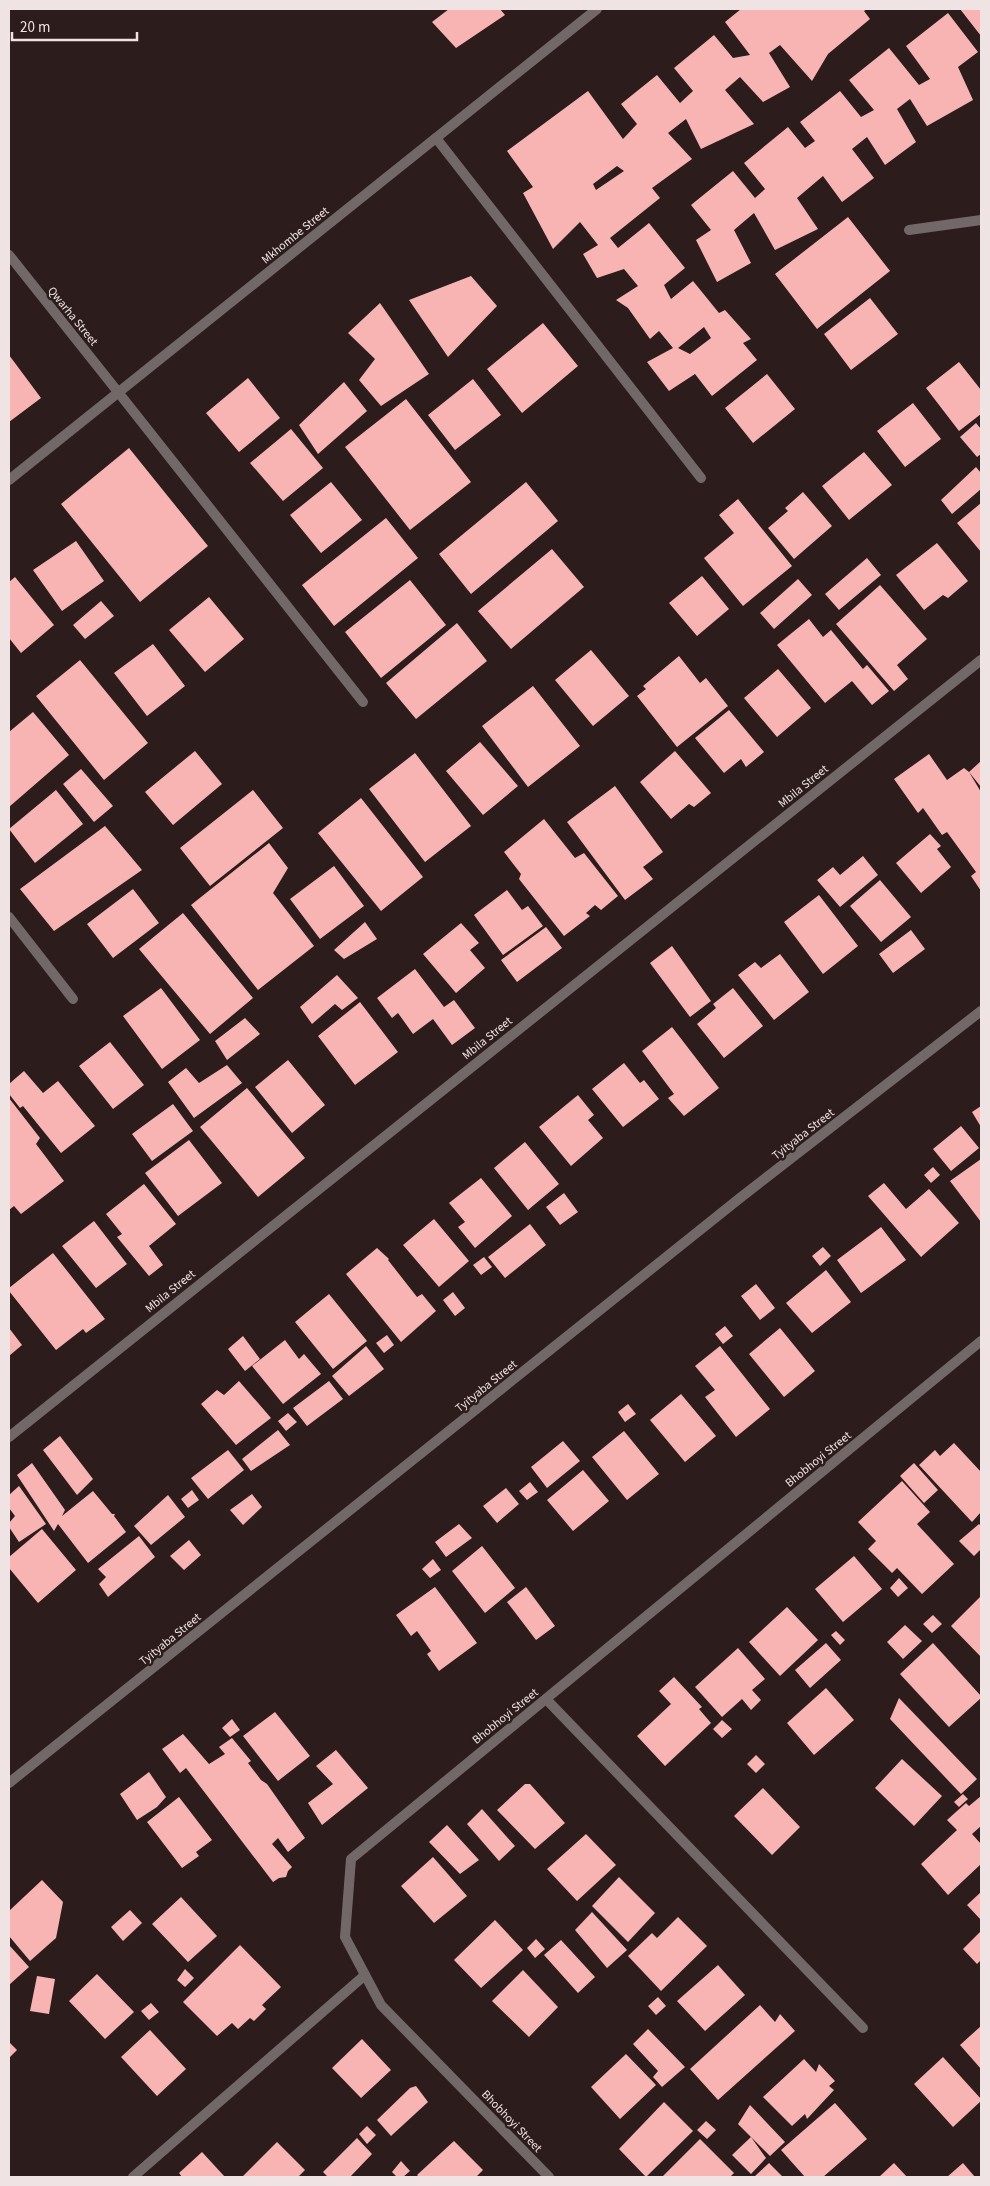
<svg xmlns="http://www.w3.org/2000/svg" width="990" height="2186" font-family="'Source Sans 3',sans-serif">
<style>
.building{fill:#f8b4b3;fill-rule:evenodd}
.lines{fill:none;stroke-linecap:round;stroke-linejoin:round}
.lane{stroke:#726868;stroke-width:10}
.street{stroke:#726868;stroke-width:10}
.labels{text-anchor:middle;stroke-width:5;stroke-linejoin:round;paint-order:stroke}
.street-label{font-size:12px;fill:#efe3e3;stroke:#2c1c1c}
</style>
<rect width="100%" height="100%" fill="#2c1c1c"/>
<!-- building -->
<path class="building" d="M449 9H500L505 15 456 48 432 22Z
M741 9H867L864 11 870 19 828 54 812 81 780 45 769 53 790 87 763 102 740 77 725 90 754 124 701 149 686 119 668 133 692 159 652 188 660 198 610 238 618 248 649 223 685 268 664 285 671 299 693 281 719 313 725 310 751 339 743 343 757 360 712 396 695 374 669 391 647 362 673 348 659 331 650 339 628 308 616 300 638 286 624 269 597 278 583 254 598 245 580 222 553 249 523 193 533 187 507 151 588 91 623 139 637 124 621 104 657 75 680 103 693 91 674 68 714 35 733 58 750 55 725 22ZM617 166 624 171 596 190 593 184ZM704 327 711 338 690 354 678 348Z
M960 9H981V36Z
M948 13 978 52 958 67 973 100 927 126 910 99 897 109 916 142 885 165 867 137 852 149 874 178 842 202 823 176 797 198 818 229 775 250 754 213 734 230 751 263 717 282 696 240 711 230 691 205 733 171 755 198 765 189 744 163 788 127 805 148 815 141 800 122 840 91 861 117 874 110 849 80 889 48 919 85 930 79 906 46Z
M848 217 890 271 817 329 775 274Z
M471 276 497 306 448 357 409 300Z
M870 298 898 334 851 370 824 334Z
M380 303 429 374 381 406 359 380 375 359 348 333Z
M543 323 578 366 522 413 487 369Z
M9 355 41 398 9 422Z
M959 362 981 390V414L959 431 926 388Z
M767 374 795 409 753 443 725 408Z
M248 378 280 418 239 452 206 413Z
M473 379 501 415 455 450 428 415Z
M344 382 367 411 318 454 299 425Z
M406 399 471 482 410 530 345 447Z
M913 403 941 439 905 467 877 431Z
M976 423 981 429V454L977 457 960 437Z
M291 429 323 468 283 501 250 463Z
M129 448 208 546 140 602 61 504Z
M864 452 892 485 849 520 822 486Z
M976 467 981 473V489L952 514 941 500Z
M331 482 362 520 321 553 290 515Z
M526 482 558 521 471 594 439 554Z
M803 492 832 526 794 559 768 528 788 511 785 508Z
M738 499 792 566 743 606 704 558 734 533 719 515Z
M981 503V552L957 523Z
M386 518 418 558 334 626 302 585Z
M76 541 104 581 62 611 33 570Z
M937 543 968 581 948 598 943 595 924 610 896 575Z
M552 549 584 587 511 649 478 611Z
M867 558 881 575 839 610 825 594Z
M702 576 729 609 697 636 669 603Z
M15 577 54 625 21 653 9 638V582Z
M798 579 812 595 774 629 760 613Z
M410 580 446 625 381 678 345 632Z
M880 585 927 639 897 665 908 679 894 691 836 624Z
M209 597 244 639 205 672 169 630Z
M101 601 114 616 85 639 73 625Z
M809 619 823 637 831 630 863 669 867 665 889 691 872 705 852 681 825 703 777 645Z
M457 623 487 661 416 719 386 683Z
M153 644 185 686 147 716 114 673Z
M591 650 629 696 593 726 555 680Z
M679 656 700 683 706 678 728 706 677 747 637 696 646 689 643 686Z
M80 660 148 743 104 780 36 696Z
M778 669 811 708 777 737 744 698Z
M533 686 580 746 528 787 482 726Z
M729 710 764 752 746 767 741 759 724 773 695 738Z
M33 712 69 755 9 807V732Z
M480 742 518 786 483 815 446 771Z
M195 751 222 784 173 825 145 792Z
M675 751 711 793 694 807 689 804 671 819 640 782Z
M415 753 471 826 425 862 369 789Z
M929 754 947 780 964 768 969 772 981 761V787L969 772 981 792V891L971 876 976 872 947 832 942 835 923 808 918 813 894 779Z
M81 769 113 806 94 822 63 784Z
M615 786 663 852 643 867 653 879 625 900 567 822Z
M56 790 83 824 35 863 9 829Z
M253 790 283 828 210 886 180 848Z
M361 798 423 877 381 911 318 833Z
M544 819 575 858 584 853 618 896 601 910 595 905 586 913 590 916 564 936 519 879 521 874 504 852Z
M105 826 142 870 54 931 20 889Z
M930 834 941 846 937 849 951 867 921 893 896 863Z
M269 843 288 868 273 893 314 946 258 990 191 905Z
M863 856 878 875 840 907 817 880 833 867 840 875Z
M334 866 364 906 320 939 290 899Z
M880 880 911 917 881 942 850 906Z
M133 889 159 923 113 958 87 924Z
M507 890 522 910 528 906 543 926 503 955 474 915Z
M819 895 858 946 823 974 784 922Z
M183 913 253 998 210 1034 139 949Z
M365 922 377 939 344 959 334 950Z
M461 923 479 943 470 950 485 968 456 993 423 954Z
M546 927 562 948 517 982 501 960Z
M911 930 925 949 893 973 879 954Z
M672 946 711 1001 690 1017 650 963Z
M780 954 809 992 774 1020 738 975 755 962 761 968Z
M415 969 444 1007 454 1000 475 1028 452 1045 433 1019 413 1034 398 1013 392 1018 377 998Z
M337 975 358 998 342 1010 335 1004 312 1024 300 1007Z
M161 988 200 1040 162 1069 123 1016Z
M733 988 763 1026 724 1058 697 1024 716 1008 713 1004Z
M360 1002 398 1052 355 1085 318 1036Z
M245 1018 260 1034 227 1060 215 1041Z
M672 1027 719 1088 684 1116 668 1098 674 1094 642 1051Z
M110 1042 144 1085 113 1109 79 1066Z
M288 1060 325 1105 292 1133 255 1087Z
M624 1063 640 1083 644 1080 659 1099 623 1127 592 1089Z
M227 1065 242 1083 194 1118 168 1082 186 1068 199 1083Z
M24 1071 43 1093 58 1081 95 1126 61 1153 23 1106 20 1108 9 1094V1084Z
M247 1088 305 1158 258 1197 200 1127Z
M578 1095 594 1115 588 1120 603 1138 571 1166 539 1127Z
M9 1098 40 1138 36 1144 64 1181 21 1214 14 1206 9 1210Z
M173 1104 193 1131 152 1161 132 1134Z
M981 1106V1127L972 1112Z
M961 1126 979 1148 951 1171 933 1149Z
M189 1140 222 1183 178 1216 145 1173Z
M525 1142 559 1184 528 1210 494 1168Z
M981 1159V1222L950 1181Z
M933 1167 940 1175 931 1183 924 1175Z
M481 1178 512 1216 475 1248 458 1227 465 1222 449 1203Z
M884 1183 906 1209 929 1189 959 1223 921 1257 868 1196Z
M144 1184 176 1224 149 1246 163 1265 149 1276 117 1237 122 1234 106 1214Z
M564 1193 578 1212 560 1225 546 1207Z
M434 1219 469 1261 439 1287 403 1245Z
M94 1221 127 1264 96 1288 62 1246Z
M530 1224 546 1245 505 1278 488 1257Z
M881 1227 906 1260 861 1293 837 1260Z
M823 1247 831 1256 820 1266 812 1256Z
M377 1248 389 1259 388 1260 417 1297 422 1294 436 1311 401 1342 346 1274Z
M53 1253 105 1319 86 1333 83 1329 56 1350 9 1291V1288Z
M484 1257 492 1267 481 1275 473 1265Z
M826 1270 851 1302 812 1333 786 1303Z
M756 1284 775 1308 760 1320 741 1296Z
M453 1292 465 1308 455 1316 443 1300Z
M329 1294 367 1341 333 1369 295 1322Z
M725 1326 733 1336 723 1344 715 1334Z
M9 1328 22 1345 9 1356Z
M780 1328 815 1371 784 1397 749 1354Z
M387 1335 394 1345 384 1353 376 1343Z
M243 1336 260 1359 245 1371 228 1349Z
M285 1340 299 1359 304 1354 321 1374 283 1404 252 1366Z
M366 1346 384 1369 349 1396 332 1376Z
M720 1346 770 1409 736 1437 705 1397 715 1390 695 1366Z
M239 1381 271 1418 236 1445 201 1404 217 1390 224 1395Z
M329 1381 343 1399 307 1426 293 1408Z
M681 1394 716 1436 685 1462 650 1420Z
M628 1404 636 1414 625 1422 618 1412Z
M288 1413 297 1422 286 1431 278 1421Z
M278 1430 290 1445 251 1471 242 1459Z
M624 1431 659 1474 627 1500 592 1457Z
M60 1436 93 1479 77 1495 43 1450Z
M563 1441 580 1461 547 1488 531 1467Z
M954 1443 981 1472V1512L972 1522 919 1465 935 1450 940 1456Z
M228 1450 244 1470 208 1499 191 1478Z
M32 1463 65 1510 62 1516 93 1491 112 1514H115L114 1516 126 1532 88 1563 58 1524 54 1531 17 1475Z
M914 1463 938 1490 924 1503 900 1476Z
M583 1470 609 1501 573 1531 547 1500Z
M902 1481 930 1512 917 1524 954 1564 922 1594 897 1568 892 1573 868 1549 876 1541 858 1522Z
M530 1482 538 1492 527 1500 519 1491Z
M19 1486 46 1524 19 1542 9 1527V1523L15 1516 9 1508V1495Z
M506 1488 519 1504 497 1523 483 1506Z
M192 1490 199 1500 188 1508 181 1499Z
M252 1494 262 1507 243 1525 230 1510Z
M168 1495 185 1517 151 1545 134 1526Z
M459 1524 472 1538 446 1557 435 1542Z
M979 1524 981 1526V1549L974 1556 959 1541Z
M42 1529 76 1570 38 1603 9 1568V1557Z
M139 1536 155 1557 108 1597 99 1584 106 1577 98 1569Z
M189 1540 201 1555 184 1570 170 1556Z
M482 1546 515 1588 485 1613 452 1571Z
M854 1556 882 1589 843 1622 815 1589Z
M433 1559 441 1570 430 1578 422 1569Z
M899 1578 908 1588 898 1597 890 1588Z
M435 1587 477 1643 439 1671 427 1654 431 1651 417 1631 411 1636 396 1615Z
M526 1587 555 1626 536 1640 507 1602Z
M981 1596V1657L951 1626Z
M787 1607 818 1640 780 1676 749 1642Z
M933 1615 942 1624 932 1633 923 1624Z
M905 1625 922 1641 903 1659 887 1642Z
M836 1631 845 1640 840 1645 831 1635Z
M826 1643 841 1660 810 1688 795 1670Z
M933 1643 981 1696V1698L949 1727 900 1674Z
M738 1648 765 1679 752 1690 761 1700 751 1710 742 1699 722 1717 695 1687Z
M674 1677 702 1707 699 1709 711 1723 665 1766 637 1736 671 1704 659 1691Z
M826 1688 854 1720 814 1755 787 1723Z
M899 1698 977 1779 961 1794 890 1719Z
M275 1712 310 1756 278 1781 243 1736Z
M232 1719 240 1730 230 1737 222 1728Z
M722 1720 732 1729 722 1738 713 1729Z
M183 1734 209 1764 225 1754 219 1747 232 1738 251 1761 248 1763 261 1780 267 1784 305 1838 288 1852 278 1838 272 1844 292 1867 288 1871 286 1877 279 1878 273 1882 186 1768 180 1773 162 1749Z
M336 1750 368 1788 322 1825 308 1803 333 1784 316 1766Z
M756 1755 765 1764 756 1773 747 1764Z
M902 1759 942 1796 914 1826 875 1788Z
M149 1772 166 1797 157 1807 137 1820 120 1794Z
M525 1784H530L565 1823 535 1849 497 1810Z
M763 1788 800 1827 772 1855 734 1816Z
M963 1794 968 1799 959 1807 954 1802Z
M981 1796V1826L972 1834 981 1844V1864L948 1895 921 1864 957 1830 947 1820 966 1803 969 1806Z
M179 1797 212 1840 196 1852 199 1856 182 1868 147 1822Z
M482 1809 515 1846 499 1861 467 1824Z
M447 1825 479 1860 460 1874 429 1842Z
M586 1834 616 1865 577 1901 547 1869Z
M433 1857 467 1896 434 1923 401 1886Z
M619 1877 655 1913 628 1942 592 1906Z
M42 1880 63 1902 56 1938 30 1961 9 1936V1911Z
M981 1892V1920L967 1905Z
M181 1897 217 1936 188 1962 152 1924Z
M130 1910 142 1923 123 1941 111 1927Z
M592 1912 627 1950 607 1968 575 1930Z
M678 1917 707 1946 661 1991 628 1956 652 1933 657 1938Z
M495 1920 523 1950 481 1988 454 1960Z
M981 1931V1960L977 1964 963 1949Z
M536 1939 545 1949 535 1958 527 1948Z
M561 1940 595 1977 578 1993 544 1955Z
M9 1945 29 1967 9 1985Z
M240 1945 281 1987 262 2005 266 2009 254 2021 250 2018 238 2029 232 2023 217 2036 183 2002Z
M718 1965 745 1995 705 2031 677 2001Z
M185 1969 194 1978 185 1987 177 1980Z
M523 1970 558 2007 529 2037 492 2001Z
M97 1974 134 2012 105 2039 69 2001Z
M37 1976 55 1979 49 2014 30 2011Z
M658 1997 666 2006 656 2015 648 2006Z
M151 2003 159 2012 149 2020 141 2011Z
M760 2005 775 2022 780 2014 795 2031 718 2100 690 2069Z
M981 2026V2069L960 2045Z
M648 2029 685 2067 662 2087 653 2077 658 2071 633 2044Z
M150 2030 186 2069 157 2096 121 2057Z
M362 2039 391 2070 361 2098 332 2068Z
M9 2042 17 2050 9 2058Z
M626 2054 656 2085 620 2119 591 2087Z
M943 2057 981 2099V2101L953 2127 914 2084Z
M804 2059 816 2072 819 2064 835 2081 829 2086 834 2090 807 2119 805 2114 792 2126 763 2097Z
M416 2086 428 2102 391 2136 377 2120 410 2088Z
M664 2102 693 2131 646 2177 619 2149Z
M835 2103 867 2139 823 2177H805L781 2150Z
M750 2105 785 2142 770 2156 751 2137 766 2158 751 2174 732 2155 751 2137 738 2124Z
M706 2121 716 2130 707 2139 697 2130Z
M367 2126 376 2135 367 2144 359 2134Z
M357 2138 372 2154 350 2177H328L323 2172Z
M700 2139 734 2173 730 2177H662Z
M454 2141 483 2170 476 2177H419L417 2175Z
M277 2142 305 2170 298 2177H242Z
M202 2152 225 2177H182L179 2173Z
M401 2161 410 2171 403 2177H397L392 2172Z
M769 2163 783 2177H757L755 2176Z
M894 2163 907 2177H879Z
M963 2163 975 2177H947Z"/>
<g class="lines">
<!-- lane -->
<path class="lane" d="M436 138 701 478
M909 230 981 220
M118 392 363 702
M9 917 73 999
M546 1699 863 2028
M133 2177 365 1975"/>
<!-- street -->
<path class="street" d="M9 255 118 392
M9 480 597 9
M9 1437 981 660
M9 1783 740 1198 981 1011
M549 2177 381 2005 345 1937 351 1859 981 1341"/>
</g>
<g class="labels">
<!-- street labels -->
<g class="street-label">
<text transform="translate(295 235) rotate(-39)" y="4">Mkhombe Street</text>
<text transform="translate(73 316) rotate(51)" y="4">Qwarha Street</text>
<text transform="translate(803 786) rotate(-39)" y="4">Mbila Street</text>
<text transform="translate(487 1038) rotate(-39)" y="4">Mbila Street</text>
<text transform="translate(803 1134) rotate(-38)" y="4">Tyityaba Street</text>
<text transform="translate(170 1291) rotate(-39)" y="4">Mbila Street</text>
<text transform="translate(486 1386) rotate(-39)" y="4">Tyityaba Street</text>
<text transform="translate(818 1459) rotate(-39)" y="4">Bhobhoyi Street</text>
<text transform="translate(170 1639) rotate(-39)" y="4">Tyityaba Street</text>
<text transform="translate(505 1716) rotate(-39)" y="4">Bhobhoyi Street</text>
<text transform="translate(512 2121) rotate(46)" y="4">Bhobhoyi Street</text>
</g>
</g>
<!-- border -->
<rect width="990" height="2186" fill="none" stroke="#efe3e3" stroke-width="20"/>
<!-- scale -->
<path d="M12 32v8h125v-8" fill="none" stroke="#efe3e3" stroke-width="2.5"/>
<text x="20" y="32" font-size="15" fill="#efe3e3" stroke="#2c1c1c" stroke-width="4" paint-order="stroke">20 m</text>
</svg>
